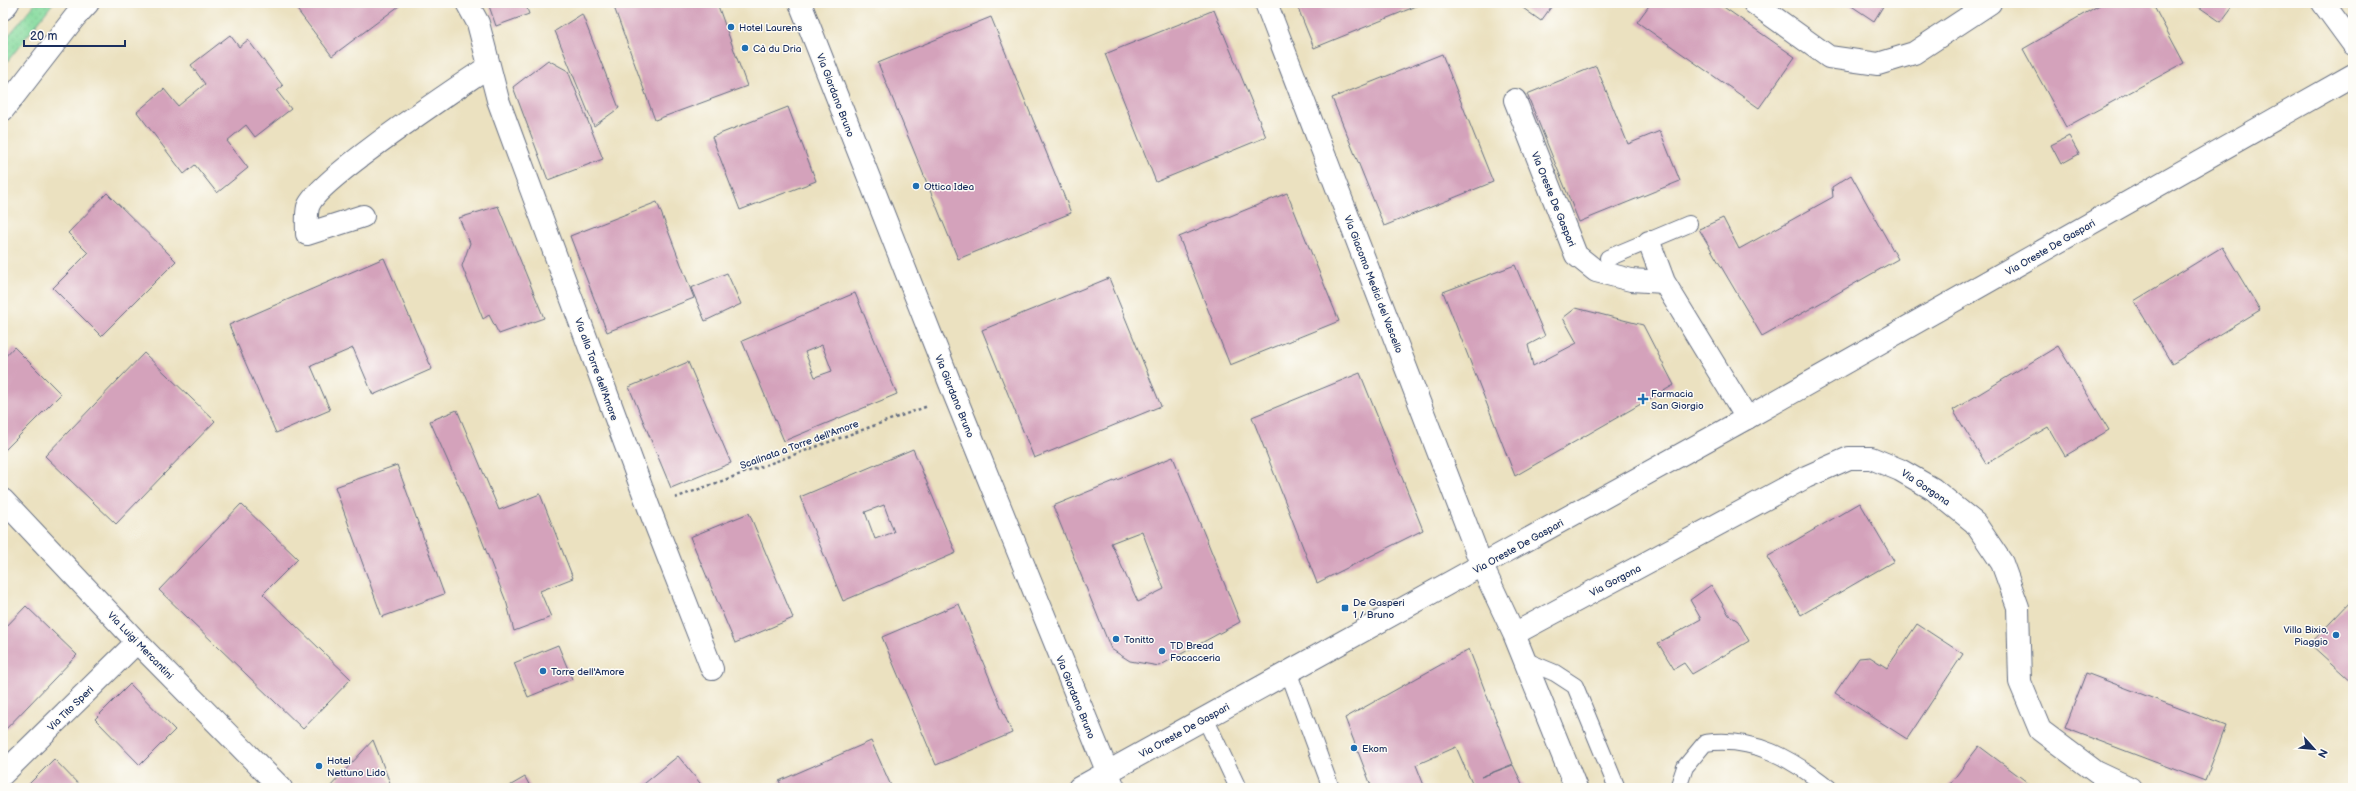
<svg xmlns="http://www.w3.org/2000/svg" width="2356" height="791" font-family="'Balsamiq Sans',sans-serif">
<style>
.grass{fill:url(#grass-dots);stroke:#50847e}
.building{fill:#d4a2bb;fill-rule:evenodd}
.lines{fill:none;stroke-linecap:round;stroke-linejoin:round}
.service-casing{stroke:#646d80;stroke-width:18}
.minor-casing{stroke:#646d80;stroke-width:24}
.tertiary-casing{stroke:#646d80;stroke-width:24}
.primary-casing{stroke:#646d80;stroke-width:24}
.path{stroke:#646d80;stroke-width:2.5;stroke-dasharray:3 3;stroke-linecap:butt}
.service{stroke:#fff;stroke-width:16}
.minor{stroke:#fff;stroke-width:22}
.tertiary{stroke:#fff;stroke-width:22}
.primary{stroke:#fff;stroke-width:22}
.poi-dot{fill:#1f6fb2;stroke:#fdfcf7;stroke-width:1.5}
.labels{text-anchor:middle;stroke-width:3;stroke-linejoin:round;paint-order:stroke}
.poi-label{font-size:10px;fill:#1b2f5e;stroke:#fdfcf7;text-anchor:start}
.street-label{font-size:10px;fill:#1b2f5e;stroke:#fdfcf7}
</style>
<defs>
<pattern id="grass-dots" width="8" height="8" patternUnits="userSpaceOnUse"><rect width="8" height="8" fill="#85da9d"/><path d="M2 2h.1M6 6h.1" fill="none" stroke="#72bb8a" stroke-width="1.8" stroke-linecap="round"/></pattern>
</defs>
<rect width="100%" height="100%" fill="#fdfcf7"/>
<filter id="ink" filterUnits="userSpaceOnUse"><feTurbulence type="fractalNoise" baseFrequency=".025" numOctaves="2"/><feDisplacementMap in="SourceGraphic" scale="8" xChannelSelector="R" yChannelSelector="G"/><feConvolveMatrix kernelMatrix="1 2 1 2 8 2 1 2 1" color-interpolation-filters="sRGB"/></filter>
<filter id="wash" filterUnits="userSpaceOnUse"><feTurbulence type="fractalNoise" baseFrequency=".012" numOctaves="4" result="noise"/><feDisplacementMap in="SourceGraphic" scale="16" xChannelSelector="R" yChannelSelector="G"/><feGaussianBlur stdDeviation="0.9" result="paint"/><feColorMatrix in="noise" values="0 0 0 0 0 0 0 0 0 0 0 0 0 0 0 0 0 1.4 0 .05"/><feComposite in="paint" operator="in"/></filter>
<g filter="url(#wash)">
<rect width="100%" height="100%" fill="#ebe1c0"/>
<!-- grass -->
<path class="grass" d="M36 3H53L3 67V42Z"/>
<g id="blocks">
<!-- building -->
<path class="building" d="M292 3H403L332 56Z
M488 3H525L529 14 496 26Z
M625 3H717L747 86 655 120 614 7Z
M1296 3H1424L1314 48Z
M1516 3H1554L1541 21Z
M1651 3H1718L1795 57 1759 108 1637 22Z
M1847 3H1885L1874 21Z
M2103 3H2152L2184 63 2066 127 2023 49Z
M2198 3H2235L2221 22 2196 5Z
M1214 10 1266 137 1156 182 1105 54Z
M582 14 619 108 594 126 555 31Z
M991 17 1071 213 958 259 878 63Z
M230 35 239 47 248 40 283 86 277 91 291 109 255 137 246 125 227 141 248 168 217 193 195 165 184 174 137 112 164 89 178 106 205 84 191 65Z
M1442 54 1493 182 1384 226 1332 98Z
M548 60 568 71 603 159 548 180 513 87Z
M1596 66 1628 144 1660 131 1680 181 1579 222 1527 94Z
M788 107 816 181 740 210 712 137Z
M2069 136 2079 154 2061 164 2051 145Z
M1851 175 1898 259 1762 336 1699 229 1723 218 1739 249 1833 197 1832 187Z
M107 193 176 261 101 336 53 288 88 253 68 233Z
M1287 193 1339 321 1230 365 1179 237Z
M657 202 694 298 607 332 570 236Z
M498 206 544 318 499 334 489 315 483 319 462 266 470 243 459 218Z
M2222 247 2260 310 2172 364 2134 301Z
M384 258 432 369 373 395 353 348 311 366 330 410 276 433 229 325Z
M1515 265 1545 336 1528 345 1533 366 1577 343 1563 318 1576 308 1643 325 1674 385 1515 476 1443 292Z
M727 273 741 304 705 321 691 288Z
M1109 278 1161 406 1034 458 982 330Z
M855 293 897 394 784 441 742 341ZM822 345 832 371 815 377 805 352Z
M2058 346 2109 430 2065 456 2048 427 1986 464 1953 410Z
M14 347 61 394 3 452V359Z
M144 353 215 421 116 524 45 456Z
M688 362 731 463 671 488 629 387Z
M1360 373 1423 530 1317 583 1252 417Z
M457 410 499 510 540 494 573 578 540 591 551 617 514 631 507 604 474 520 430 421Z
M913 449 956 553 843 601 800 497ZM884 505 894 532 875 539 865 512Z
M1173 457 1240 622 1159 666 1130 661 1111 649 1053 506ZM1142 531 1164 589 1138 602 1111 543Z
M397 465 444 594 382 617 335 487Z
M1860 503 1894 561 1801 615 1767 557Z
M241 504 298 559 263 594 351 679 303 729 159 590Z
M749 513 793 618 735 643 690 537Z
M1711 585 1729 615 1738 621 1749 641 1692 674 1684 663 1674 669 1658 643 1701 619 1690 600Z
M2353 599V683L2310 644Z
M959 604 1012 733 936 765 882 637Z
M26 606 77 655 3 732V630Z
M1917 624 1963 654 1907 739 1835 693 1859 658 1870 657 1887 668Z
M558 645 572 679 528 697 514 663Z
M1469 649 1513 764 1481 777 1513 765 1524 788H1474L1456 747 1416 765 1425 788H1372L1345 718Z
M2086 673 2226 726 2205 781 2065 728Z
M130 684 175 730 140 765 95 719Z
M373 740 392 788H329Z
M871 741 892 788H783L779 781Z
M1979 746 2035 788H1947Z
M678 756 704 788H639Z
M54 759 82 788H25Z
M525 777 531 788H506Z"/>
</g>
</g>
<g filter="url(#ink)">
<use href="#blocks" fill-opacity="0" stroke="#646d80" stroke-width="1"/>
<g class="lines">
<defs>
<path id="service" d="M1608 258 1689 224
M1524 660 1555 673 1575 686 1617 788
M1288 671 1331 788
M1205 718 1238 788
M1678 788 1685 767 1705 743C1754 736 1792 759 1829 788"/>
<path id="minor" d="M467 3 478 23 498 100 649 508 712 669
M800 3 955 396 1114 788
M1266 3 1482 566 1514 634 1576 788
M1754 3 1829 57 1878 64 1914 53 1990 3
M2323 3 2353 44
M1515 100 1576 255 1596 271 1631 280 1664 282
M363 216 307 234C307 226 306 215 308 207 316 180 459 87 489 66
M1649 242 1664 282 1747 418
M3 500 137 642 281 788
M1514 634 1806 477 1849 458H1871L1900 470 1933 489 1975 523 2002 563 2018 607 2020 682 2040 730 2096 772 2130 788
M3 774 137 642"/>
<path id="tertiary" d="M1079 788 1747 418 2353 75"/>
<path id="primary" d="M3 9 8 3
M3 110 75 17 88 3"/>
</defs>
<!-- service casing -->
<use href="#service" class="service-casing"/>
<!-- minor casing -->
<use href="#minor" class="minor-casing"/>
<!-- tertiary casing -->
<use href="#tertiary" class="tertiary-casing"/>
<!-- primary casing -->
<use href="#primary" class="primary-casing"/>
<!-- path -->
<path class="path" d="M675 498 928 406"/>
<!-- service -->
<use href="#service" class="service"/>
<!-- minor -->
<use href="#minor" class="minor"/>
<!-- tertiary -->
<use href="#tertiary" class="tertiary"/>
<!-- primary -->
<use href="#primary" class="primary"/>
</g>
</g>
<!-- markers -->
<g class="poi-dot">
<circle cx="731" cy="27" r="4"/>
<circle cx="745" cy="48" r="4"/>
<circle cx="916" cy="186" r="4"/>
<path d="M1641 393h4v4h4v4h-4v4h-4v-4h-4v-4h4z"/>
<rect x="1341" y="604" width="8" height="8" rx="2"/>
<circle cx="2336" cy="635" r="4"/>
<circle cx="1116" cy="639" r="4"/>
<circle cx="1162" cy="651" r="4"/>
<circle cx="543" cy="671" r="4"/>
<circle cx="1354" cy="748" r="4"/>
<circle cx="319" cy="766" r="4"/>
</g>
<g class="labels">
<!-- poi labels -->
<g class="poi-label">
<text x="739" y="31">Hotel Laurens</text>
<text x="753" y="52">Cà du Dria</text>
<text x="924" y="190">Ottica Idea</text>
<text x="1651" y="397">Farmacia<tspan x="1651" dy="12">San Giorgio</tspan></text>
<text x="1353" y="606">De Gasperi<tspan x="1353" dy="12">1 / Bruno</tspan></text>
<text x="2328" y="633" text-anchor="end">Villa Bixio,<tspan x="2328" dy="12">Piaggio</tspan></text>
<text x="1124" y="643">Tonitto</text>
<text x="1170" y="649">TD Bread<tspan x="1170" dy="12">Focacceria</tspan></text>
<text x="551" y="675">Torre dell'Amore</text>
<text x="1362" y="752">Ekom</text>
<text x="327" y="764">Hotel<tspan x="327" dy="12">Nettuno Lido</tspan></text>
</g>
<!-- street labels -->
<g class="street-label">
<text transform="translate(836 95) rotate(69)" y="4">Via Giordano Bruno</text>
<text transform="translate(1554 199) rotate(68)" y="4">Via Oreste De Gaspari</text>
<text transform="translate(2050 247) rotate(-30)" y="4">Via Oreste De Gaspari</text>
<text transform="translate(1374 284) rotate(69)" y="4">Via Giacomo Medici del Vascello</text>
<text transform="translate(597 369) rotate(70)" y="4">Via alla Torre dell'Amore</text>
<text transform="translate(955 396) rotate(68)" y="4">Via Giordano Bruno</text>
<text transform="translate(799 444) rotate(-20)" y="4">Scalinata a Torre dell'Amore</text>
<text transform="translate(1926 487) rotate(34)" y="4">Via Gorgona</text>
<text transform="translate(1518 546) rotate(-29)" y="4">Via Oreste De Gaspari</text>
<text transform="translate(1615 580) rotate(-28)" y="4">Via Gorgona</text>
<text transform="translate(141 645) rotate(46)" y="4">Via Luigi Mercantini</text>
<text transform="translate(1076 697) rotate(68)" y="4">Via Giordano Bruno</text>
<text transform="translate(70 708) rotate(-44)" y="4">Via Tito Speri</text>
<text transform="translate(1184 730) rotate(-29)" y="4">Via Oreste De Gaspari</text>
</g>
</g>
<!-- margin -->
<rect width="2356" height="791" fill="none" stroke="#fdfcf7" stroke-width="16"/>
<!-- north arrow -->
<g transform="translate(2314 749) rotate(117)" stroke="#fdfcf7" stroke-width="3" paint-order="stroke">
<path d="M0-3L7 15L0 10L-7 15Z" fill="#1b2f5e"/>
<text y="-6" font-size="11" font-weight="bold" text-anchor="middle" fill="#1b2f5e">N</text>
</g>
<!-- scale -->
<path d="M24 40v6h101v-6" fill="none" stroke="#1b2f5e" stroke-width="2"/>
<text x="30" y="40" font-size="12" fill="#1b2f5e" stroke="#fdfcf7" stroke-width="3" paint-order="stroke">20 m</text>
</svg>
